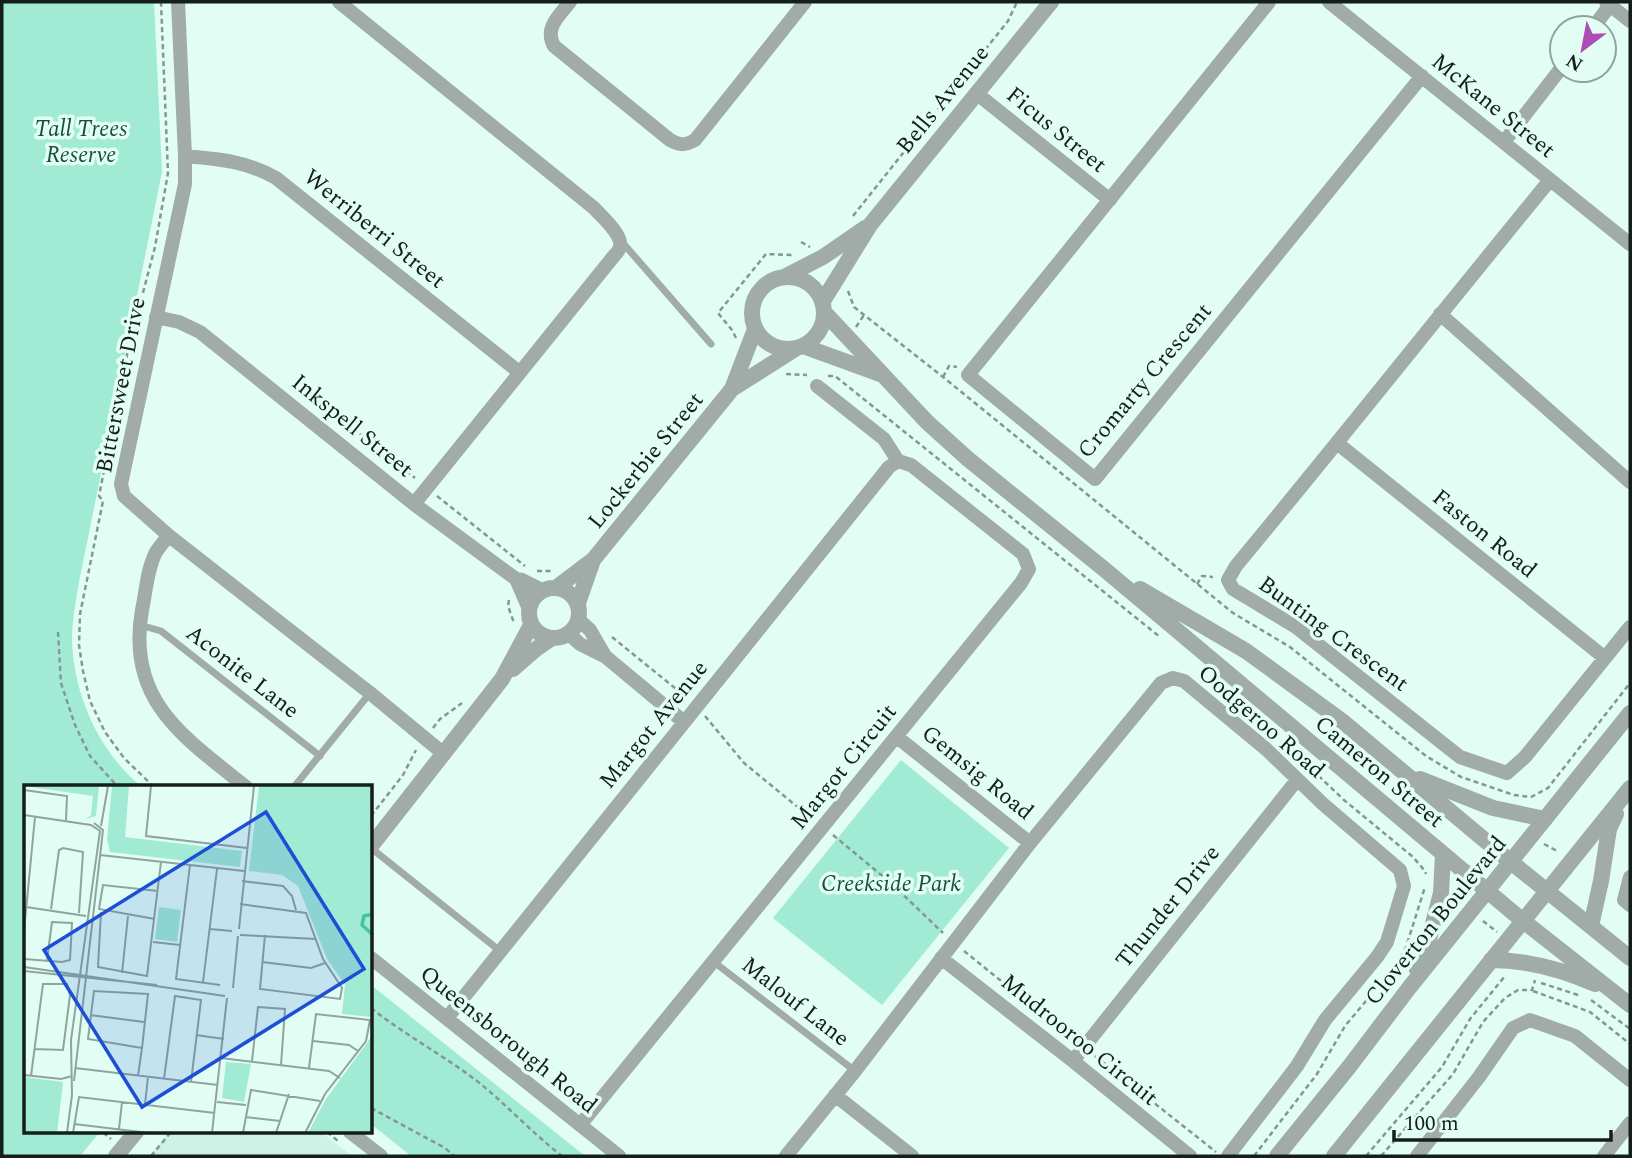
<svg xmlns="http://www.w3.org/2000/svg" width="1632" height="1158" font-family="Spectral,serif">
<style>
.built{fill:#cef2e6}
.green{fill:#a1ead4}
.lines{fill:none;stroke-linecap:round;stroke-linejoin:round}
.path{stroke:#849892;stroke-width:2.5;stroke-dasharray:5 3.5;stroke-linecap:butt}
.service{stroke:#a1aca8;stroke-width:7}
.minor{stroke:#a1aca8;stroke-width:14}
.tertiary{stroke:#a1aca8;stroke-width:16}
.labels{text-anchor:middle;stroke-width:7;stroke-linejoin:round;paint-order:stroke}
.street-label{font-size:23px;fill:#141e1b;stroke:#e1fdf4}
.park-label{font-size:23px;font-style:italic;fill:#1a4d40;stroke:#e1fdf4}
.inset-river{fill:none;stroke:#47c2a3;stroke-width:3.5}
.inset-road{fill:none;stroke:#8fa49d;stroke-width:2}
.view{fill:#1d4ed8;fill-opacity:0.15;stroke:#1d4ed8;stroke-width:3.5}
.inset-edge{fill:none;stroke:#141e1b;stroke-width:3.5}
</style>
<rect width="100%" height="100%" fill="#e1fdf4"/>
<!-- built -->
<path class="built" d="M169 1132H321L352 1156H150Z"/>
<!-- green -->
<path class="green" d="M2 2H154L162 172 79 582C76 601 72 621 72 641 74 696 99 752 142 787H26V1132H100L80 1156H2Z
M901 760 1009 848 882 1005 773 918Z
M371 985 585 1156H411L371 1124Z"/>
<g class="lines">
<!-- path -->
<path class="path" d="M853 216 1008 21 1017 2
M801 242 810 247
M848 291 854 307 943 377 1233 613 1290 647 1426 756 1461 777 1514 795 1531 797 1548 788 1630 683
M856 327 864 315
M736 338 732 330 718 313 766 254 792 255
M786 374 807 375
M828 376H835L1160 637
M943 377 949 366 957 367
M320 402 415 478
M437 496 525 566
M537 571H552
M1197 584 1202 576 1213 577
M509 600 508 606 514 623
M58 632 61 683 75 725 90 756 118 787
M612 637 686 697
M705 716 744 763 811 818
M433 728 440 719 462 703
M1269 729 1344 800 1413 857 1425 871 1426 874
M154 787 124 758 105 732 90 701 83 671 79 645 80 614 103 501 99 496 130 340 132 318 140 304 155 247 168 173 161 2
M371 816 403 775 416 750
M833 835 891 883 943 933
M1544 844 1559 852
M1483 921 1497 932
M964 951 1073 1039
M1541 983 1581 996
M1533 991 1590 1012 1630 1044
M1591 1000 1630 1029
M371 1008C405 1035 443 1055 477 1081 507 1105 532 1133 562 1156
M1095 1056 1216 1152
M371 1108 445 1148 454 1156
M106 1132 105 1134 111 1139
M327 1132 338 1141
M151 1156 171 1132
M1254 1156 1317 1074 1345 1026 1397 964 1406 947 1425 887
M1366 1156 1442 1067 1470 1019 1505 976
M1381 1156 1453 1074 1483 1022 1505 998 1518 990H1532L1535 980"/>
<!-- service -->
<path class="service" d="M622 242 711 344
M140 625 161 631 320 756
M294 787 370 693
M371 848 500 951
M714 962 855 1071"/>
<!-- minor -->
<path class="minor" d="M178 2 185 156V184L121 484 124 496 168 535 370 693 444 754
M339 2 594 208C602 217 623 235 620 247 619 251 616 254 613 257L414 504
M570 2C559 16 544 28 554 46L670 140C680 146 686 145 695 140L805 2
M1269 2 968 375 1095 479 1422 76
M1329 2 1630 244
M1606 2 1630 21
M1593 28 1610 5
M976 93 1110 200
M1504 142 1562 67
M185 156C219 159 246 161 276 178L519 372
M1550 180C1445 308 1342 438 1236 566L1228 580 1233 589 1296 627 1460 757 1507 773 1525 757 1630 627
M1440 314 1630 482
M156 317 179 322 200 332 414 504 516 579 522 580 542 590
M817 386 884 439 898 461
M1337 443 1605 658
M168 535C165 541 160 546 156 552 147 569 146 592 142 610 126 701 184 737 246 787
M516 579 529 609
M579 620 590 630 605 656
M569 634 580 644 606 657 684 722
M897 737 1030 843
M1630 877 1624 900 1630 905
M371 958 619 1156
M941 958 1073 1061 1190 1156
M447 1018 889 467 898 461
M1073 1061 1297 780
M835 1095 912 1156
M580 1125 1021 583 1029 569 1023 554 911 465 898 461
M350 1132 381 1156
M786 1156 855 1071 1030 843 1161 683 1173 678 1184 681 1266 749 1323 804 1400 870 1404 886 1387 942 1377 957 1325 1020 1297 1066 1228 1156
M1417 1156 1479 1077 1513 1028 1530 1020 1575 1036 1630 1080
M1604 1156 1630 1123"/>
<!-- tertiary -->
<path class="tertiary" d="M752 313a36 36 0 1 1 72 0a36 36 0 1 1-72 0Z
M784 277 823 257 865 228
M823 301 870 225 1051 2
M825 313 927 422 968 459 1104 569 1522 920 1630 1005
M803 346 880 374
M732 389 795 349
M529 613a25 25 0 1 1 50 0a25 25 0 1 1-50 0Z
M556 588 593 560 732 389 755 329
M1140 589 1246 651 1342 721 1511 862 1630 958
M578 603 593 560
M513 669 536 649 552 638
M1420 779 1493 808 1545 819
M371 846 502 679 531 625
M1591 926 1601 881 1609 829 1616 814
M1491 960C1528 960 1561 969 1595 984
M1417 970 1428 943 1441 893 1443 854
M116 1156 136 1132
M1277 1156 1349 1067 1409 988 1630 713
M1334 1156 1630 788"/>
</g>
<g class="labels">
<!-- street labels -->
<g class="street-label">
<text transform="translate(942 99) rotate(-51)" y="8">Bells Avenue</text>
<text transform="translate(1494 105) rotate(39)" y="8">McKane Street</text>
<text transform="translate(1057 129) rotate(39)" y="8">Ficus Street</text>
<text transform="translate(375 228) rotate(39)" y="8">Werriberri Street</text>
<text transform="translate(1144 380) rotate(-50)" y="8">Cromarty Crescent</text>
<text transform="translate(120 385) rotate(-79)" y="8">Bittersweet Drive</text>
<text transform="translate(353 425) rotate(39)" y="8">Inkspell Street</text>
<text transform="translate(645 460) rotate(-51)" y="8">Lockerbie Street</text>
<text transform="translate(1485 533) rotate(39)" y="8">Faston Road</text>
<text transform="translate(1334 633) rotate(36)" y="8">Bunting Crescent</text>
<text transform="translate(243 671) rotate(38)" y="8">Aconite Lane</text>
<text transform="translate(1262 721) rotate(41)" y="8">Oodgeroo Road</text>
<text transform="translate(653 724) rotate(-51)" y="8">Margot Avenue</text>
<text transform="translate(843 766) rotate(-51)" y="8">Margot Circuit</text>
<text transform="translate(1380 771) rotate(40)" y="8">Cameron Street</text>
<text transform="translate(978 772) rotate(39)" y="8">Gemsig Road</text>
<text transform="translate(1167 906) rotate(-51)" y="8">Thunder Drive</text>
<text transform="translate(1435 920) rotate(-51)" y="8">Cloverton Boulevard</text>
<text transform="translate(796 1001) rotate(38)" y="8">Malouf Lane</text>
<text transform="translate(509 1039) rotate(39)" y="8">Queensborough Road</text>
<text transform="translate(1080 1039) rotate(39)" y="8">Mudrooroo Circuit</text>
</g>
<!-- park labels -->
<g class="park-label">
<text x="81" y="136">Tall Trees<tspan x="81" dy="26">Reserve</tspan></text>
<text x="891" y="891">Creekside Park</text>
</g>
</g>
<!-- overview -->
<g transform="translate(24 785)">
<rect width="348" height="348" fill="#e1fdf4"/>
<path d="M0 1H75L72 31 62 34 67 30 69 11ZM88 1H105L101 52 218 66 216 82 86 67 83 54ZM235 1H348V232L318 229 321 200 303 174 274 101 258 90 225 86ZM135 122 157 125 153 157 131 154ZM348 251V348H284L302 314ZM202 277 227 279 220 317 198 313ZM0 292 39 297 33 348H0Z" fill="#a1ead4"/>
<path class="inset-river" d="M349 129 340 131 338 140 349 150"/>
<path class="inset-road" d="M127 1 122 51 223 63M0 5 43 11 42 35M0 30 67 40 76 46 47 255 48 311M77 41 84 1M76 70 220 86M166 80 152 194 196 200M218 96 259 101 268 111 272 125M216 119 282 128 299 174 318 203 316 214 236 204 241 150M2 122 62 131M27 124 35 65 39 63 59 67 55 128M77 127 74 182 123 191 137 77M131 134 75 124 79 100 134 106M186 144 208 146M215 144 230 1M0 146 11 32M216 150 292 154M129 157 156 160M0 174 38 177 46 175 48 138 28 137 23 175M238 177 287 183 301 178M0 182 201 211M0 186 133 200M98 188 104 131M179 197 193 84M209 203 214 151M66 230 120 237M172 250 200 254M289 256 325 260 334 266M197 273 305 286 316 293M228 276 234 222 261 224 257 280M51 283 194 300M0 290 37 294 48 291M7 291 19 199H43L46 210 39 265 11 264M114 291 118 263 124 209 70 206 64 254 118 263M140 294 151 211 177 215 167 297M50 296 79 45 70 38M193 317 222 320M121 319 124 292M221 332 256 336M50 339 125 348M95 344 98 317M43 348 48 310M49 348 55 312 191 328M188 348 203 213M219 348 227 305 296 316M252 348 265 309M281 348 301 309 342 256 346 235 292 229 285 283"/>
<path class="view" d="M242 27 340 184 118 322 20 165Z"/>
<rect width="348" height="348" class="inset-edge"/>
</g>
<!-- border -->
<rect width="1632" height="1158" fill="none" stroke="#141e1b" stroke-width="7"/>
<!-- north arrow -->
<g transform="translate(1583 49) rotate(212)"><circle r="33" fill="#e1fdf4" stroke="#8fa49d" stroke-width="2"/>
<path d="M0-5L12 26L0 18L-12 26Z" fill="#ad4eb7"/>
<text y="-10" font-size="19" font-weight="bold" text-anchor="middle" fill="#141e1b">N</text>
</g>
<!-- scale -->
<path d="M1394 1130v10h217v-10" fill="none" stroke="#141e1b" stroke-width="3.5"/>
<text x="1404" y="1130" font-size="21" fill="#141e1b" stroke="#e1fdf4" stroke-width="5" paint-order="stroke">100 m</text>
</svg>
